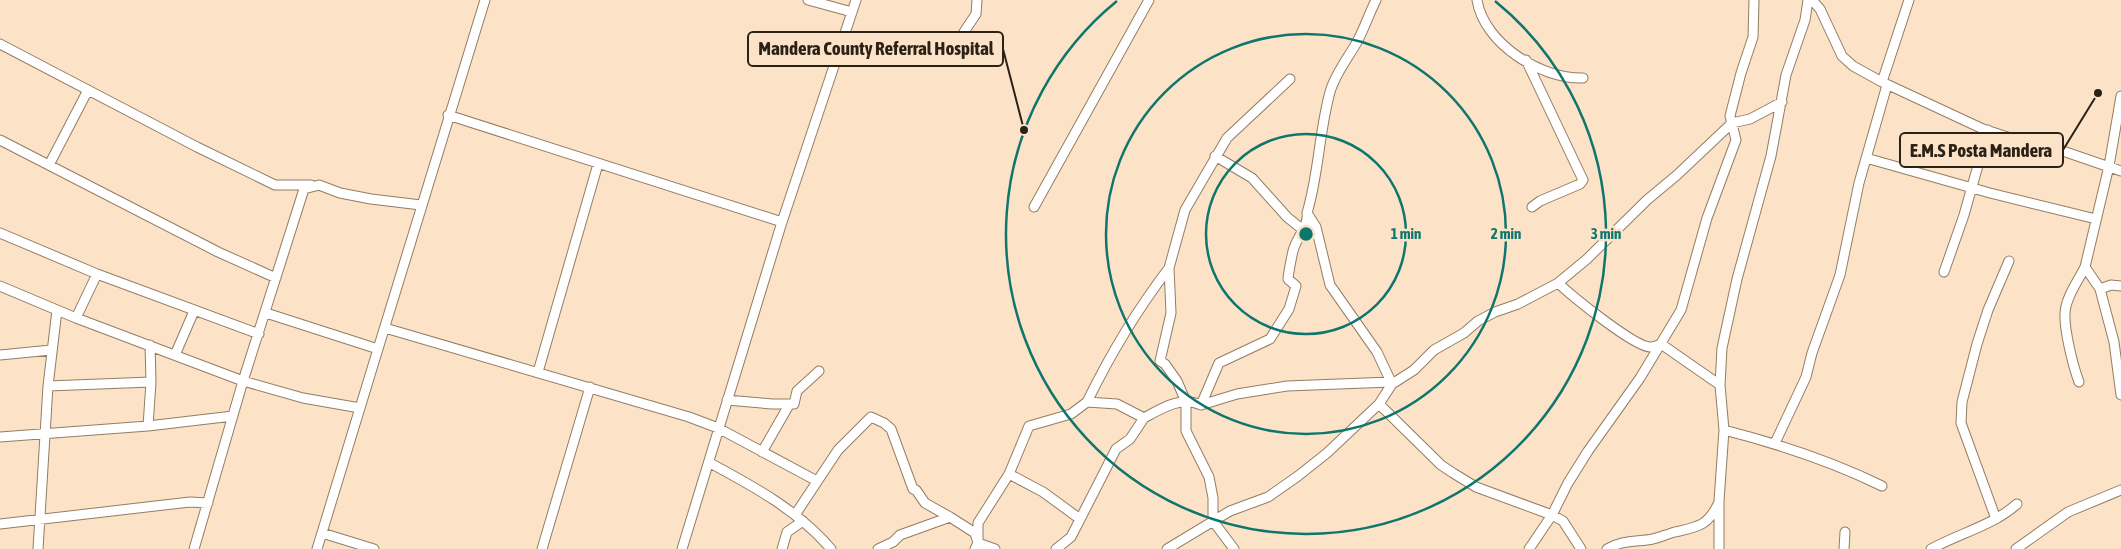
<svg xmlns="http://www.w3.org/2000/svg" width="2121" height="549" font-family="'Asap Condensed',sans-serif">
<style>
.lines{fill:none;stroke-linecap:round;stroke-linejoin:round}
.street-casing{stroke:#937d63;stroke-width:11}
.street{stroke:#fff;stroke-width:9}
.ring{fill:none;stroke:#0f766e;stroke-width:2.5}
.centre{fill:#0f766e;stroke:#fce3c7;stroke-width:2.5}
.ring-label{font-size:15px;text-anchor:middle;font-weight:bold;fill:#0f766e;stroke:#fce3c7;stroke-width:5;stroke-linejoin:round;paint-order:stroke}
.leader{fill:none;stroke:#2a2117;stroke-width:2}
.callout-dot{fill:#2a2117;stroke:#fce3c7;stroke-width:2}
.callout{fill:#fce3c7;stroke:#2a2117;stroke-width:2}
.callout-label{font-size:19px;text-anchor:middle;font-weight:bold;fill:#2a2117}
</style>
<rect width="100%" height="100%" fill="#fce3c7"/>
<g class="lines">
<defs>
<path id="street" d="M808 0 852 12
M1376 0C1369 14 1364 29 1357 42 1348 58 1335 74 1330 92 1319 132 1319 173 1307 213L1316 227 1330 285 1377 352 1392 384
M1477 0C1484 44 1541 79 1583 78
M1812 0 1820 9 1842 56 1853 66 1882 82 1983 129 2038 147 2057 149 2121 171
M964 32 976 14 977 0
M0 44 197 147 275 185H311
M1526 60 1583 180 1580 184 1540 201 1532 207
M1882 82 1909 0
M2121 96 2109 166 2085 267 2100 289 2114 342 2121 395
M448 115 782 222
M0 140 218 252 276 278
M1215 156 1252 178 1287 217 1302 229
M1866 158 1990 193 2096 219
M49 165 88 90
M1034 207 1149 0
M0 233 97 274 259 334
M1944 272 1964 215 1988 130
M1558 283C1572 296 1633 346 1650 347 1653 347 1658 345 1661 344L1720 385
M0 286 76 318 243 381 303 398 360 408
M2100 289 2111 285 2121 286
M266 313 378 349
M76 318 97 274
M385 328 689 417 718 428 817 481
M0 355 51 350
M175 355 194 311
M538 372 598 164
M2079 382C2073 366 2064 330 2065 313 2066 297 2078 281 2085 267
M48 386 151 382
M727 400 772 404H794L797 391 819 371
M1087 402C1111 353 1136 311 1169 268
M1379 404 1441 465 1453 473 1476 487 1552 515 1563 521 1581 549
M1201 405 1219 363 1270 339 1289 309 1296 286 1288 279C1289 269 1291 260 1293 251 1296 238 1309 226 1307 213
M148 426 151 382 150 345
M1724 430C1779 444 1831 461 1882 486
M0 437 148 426 233 416
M1775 443 1806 377 1812 353 1840 275 1859 183 1887 85
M762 452 789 405
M710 463C753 486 799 511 831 549
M1009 474 1043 492 1080 519
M795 515 838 450 871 417 884 423 891 429 913 489 916 490 925 503 950 517
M1996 519 1961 423 1962 402 1977 344 1988 310 2009 261
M0 524 190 502 208 503
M322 533 374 549
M38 549 48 386 57 310
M194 549 243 381 304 189 319 185 340 193 371 199 421 205
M317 549C373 366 428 183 485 0
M542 549 590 387
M682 549 782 222 856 0
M782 549 787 532 803 521
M878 549 893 542 900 535 950 517 975 533 978 543 995 549
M975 549 978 543V523L1009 474 1029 426 1071 414 1087 402 1117 404 1144 418C1162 408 1181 396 1201 405L1237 394 1287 386 1391 382
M1056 549 1071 537 1116 449 1130 439 1144 418
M1167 549 1230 511 1268 497 1298 476 1327 453 1379 404 1392 384 1414 370 1434 350 1464 333 1478 321 1495 312 1518 304 1558 283 1587 259 1647 200 1677 175 1732 123 1750 119 1782 102
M1234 549 1213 521V498L1209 477 1186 431V402L1177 381 1165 364 1160 361 1171 313 1169 268 1185 210 1227 138 1290 79
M1529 549 1552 515 1568 483 1588 451 1640 378 1681 310 1707 218 1736 140 1730 116 1741 73 1753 37 1754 0
M1607 549C1622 540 1637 542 1653 539 1660 537 1668 534 1675 532 1697 527 1708 526 1718 504
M1719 549V501L1724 430 1720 385 1722 348 1737 279 1771 156 1786 75 1805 20 1808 0
M1844 549 1845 532
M1931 549C1960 533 1992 526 2017 504
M2016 549 2068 512 2121 490"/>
</defs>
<!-- street casing -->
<use href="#street" class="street-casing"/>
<!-- street -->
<use href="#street" class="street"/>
</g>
<!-- distance rings -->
<g class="ring">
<circle cx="1306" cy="234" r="100"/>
<circle cx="1306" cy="234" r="200"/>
<path d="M1495 1A300 300 0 1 1 1117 1"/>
</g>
<circle cx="1306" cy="234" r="8" class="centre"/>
<g class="ring-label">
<text x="1406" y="239">1 min</text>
<text x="1506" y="239">2 min</text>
<text x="1606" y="239">3 min</text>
</g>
<!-- callouts -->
<path class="leader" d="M1024 130L1003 49M2098 93L2063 150"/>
<g class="callout-dot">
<circle cx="1024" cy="130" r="5"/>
<circle cx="2098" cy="93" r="5"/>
</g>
<g class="callout">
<rect x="748" y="32" width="255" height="34" rx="5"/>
<rect x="1900" y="133" width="163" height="34" rx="5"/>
</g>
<g class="callout-label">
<text x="876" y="55">Mandera County Referral Hospital</text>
<text x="1981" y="157">E.M.S Posta Mandera</text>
</g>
</svg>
